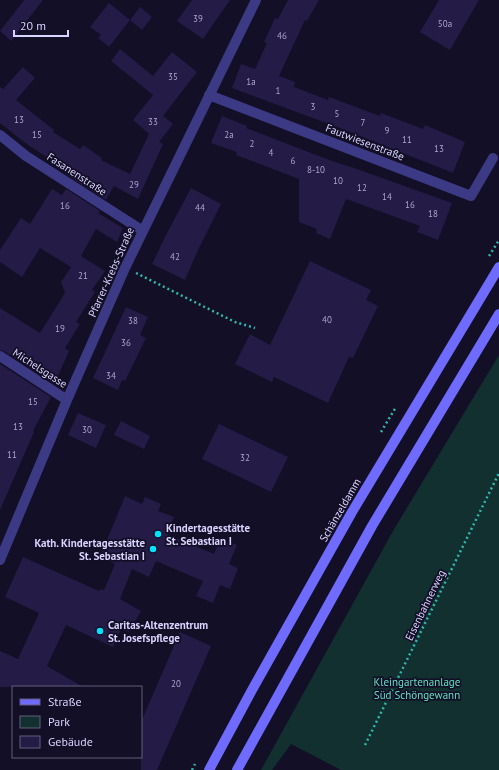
<svg xmlns="http://www.w3.org/2000/svg" width="499" height="770" font-family="'PT Sans',sans-serif">
<style>
.green{fill:#12302f}
.building{fill:#241b47}
.lines{fill:none;stroke-linecap:round;stroke-linejoin:round}
.path{stroke:#2fb8b0;stroke-width:2.5;stroke-dasharray:2 3;stroke-linecap:butt}
.street{stroke:#3d3a85;stroke-width:10}
.secondary{stroke:#6f6bff;stroke-width:10}
.poi-dot{fill:#00e5ff;stroke:#130f26;stroke-width:1.5}
.labels{text-anchor:middle;stroke-width:3.5;stroke-linejoin:round;paint-order:stroke}
.number-label{font-size:9px;fill:#aca6d1}
.street-label{font-size:11px;fill:#d9d4ff;stroke:#130f26}
.poi-label{font-size:11px;font-weight:bold;fill:#d9d4ff;stroke:#130f26;text-anchor:start}
.park-label{font-size:11px;fill:#5fe0c0;stroke:#130f26}
</style>
<rect width="100%" height="100%" fill="#130f26"/>
<!-- green -->
<path class="green" d="M499 355V770H341L291 744 272 770H261L393 531Z"/>
<!-- building -->
<path class="building" d="M24 0H43L11 41 0 31Z
M192 0H230L203 39 177 21Z
M288 0H319L307 21 305 20 279 76 295 82 294 87 328 100 329 97 380 116 381 113 423 129 425 125 465 142 453 173 345 130 232 88 241 64 255 69 267 43 264 42 275 18 278 19Z
M439 0H479L450 50 420 32Z
M109 3 130 20 140 7 152 17 142 30 130 20 109 47 98 38 101 35 90 27Z
M120 49 153 76 172 52 197 72 163 116 173 124 159 142 163 144 138 199 114 186 106 200 73 179 63 171 64 168 28 145 0 123V87L3 89 23 67 35 78 16 100 54 130 53 132 80 149 83 145 102 158 101 160 130 174 149 134 133 120 153 95 111 61Z
M222 116 247 126 246 128 332 161 357 169 452 203 438 240 417 232 420 226 346 199 330 239 316 233 317 229 299 222V179L236 155 237 152 211 143Z
M191 188 221 204 198 250 185 280 152 264 166 235Z
M52 189 62 195 66 189 100 211 98 213 123 228 117 242 96 229 81 256 105 271 92 290 95 292 76 322 80 324 65 348 69 351 57 378 50 381 4 351 0 350V308L40 333 65 293 61 282 71 267 40 248 22 277 0 262V250L21 218 30 224Z
M310 261 371 290 366 300 378 306 353 358 349 357 328 403 274 377 272 382 235 364 250 334 270 345Z
M126 307 148 317 140 335 146 338 125 381 122 380 118 390 93 378Z
M0 364 51 397 33 431 34 432 0 510Z
M78 413 106 425 96 448 68 435Z
M121 421 150 436 144 449 114 435Z
M219 424 288 457 271 492 202 459Z
M125 496 142 504 145 497 161 504 158 511 174 517 167 534 214 554 221 538 237 545 229 564 238 568 230 589 220 585 213 603 196 596 203 581 156 561 149 577 132 569 120 599 141 611 129 632 121 629 113 647 66 625 47 666 83 687H0V651L18 659 39 613 5 597 23 557 99 591 101 589 104 590 115 564 100 557Z
M180 632 211 646 157 770H141V722Z"/>
<g class="lines">
<!-- path -->
<path class="path" d="M489 256 499 240
M136 273 235 322 255 328
M381 432 396 407
M365 745 499 473
M192 770 195 764"/>
<!-- street -->
<path class="street" d="M209 95 471 196 493 158
M0 135 26 156 143 231
M0 356 67 400
M0 560 67 400 125 268 256 0"/>
<!-- secondary -->
<path class="secondary" d="M209 770 252 690 352 512 499 267
M237 770 372 526 499 314"/>
</g>
<!-- markers -->
<g class="poi-dot">
<circle cx="158" cy="534" r="4"/>
<circle cx="153" cy="549" r="4"/>
<circle cx="100" cy="631" r="4"/>
</g>
<g class="labels">
<!-- number labels -->
<g class="number-label">
<text x="198" y="22">39</text>
<text x="445" y="27">50a</text>
<text x="282" y="39">46</text>
<text x="173" y="80">35</text>
<text x="251" y="85">1a</text>
<text x="278" y="94">1</text>
<text x="313" y="110">3</text>
<text x="337" y="117">5</text>
<text x="19" y="123">13</text>
<text x="153" y="125">33</text>
<text x="363" y="126">7</text>
<text x="387" y="134">9</text>
<text x="37" y="138">15</text>
<text x="229" y="138">2a</text>
<text x="407" y="143">11</text>
<text x="252" y="147">2</text>
<text x="439" y="152">13</text>
<text x="271" y="156">4</text>
<text x="293" y="164">6</text>
<text x="316" y="173">8-10</text>
<text x="338" y="184">10</text>
<text x="134" y="188">29</text>
<text x="362" y="191">12</text>
<text x="387" y="200">14</text>
<text x="410" y="208">16</text>
<text x="65" y="209">16</text>
<text x="200" y="211">44</text>
<text x="433" y="217">18</text>
<text x="175" y="260">42</text>
<text x="83" y="279">21</text>
<text x="327" y="323">40</text>
<text x="133" y="324">38</text>
<text x="60" y="332">19</text>
<text x="126" y="346">36</text>
<text x="111" y="379">34</text>
<text x="33" y="405">15</text>
<text x="18" y="430">13</text>
<text x="87" y="433">30</text>
<text x="12" y="458">11</text>
<text x="245" y="461">32</text>
<text x="176" y="687">20</text>
</g>
<!-- street labels -->
<g class="street-label">
<text transform="translate(365 142) rotate(21)" y="4">Fautwiesenstraße</text>
<text transform="translate(77 174) rotate(33)" y="4">Fasanenstraße</text>
<text transform="translate(111 272) rotate(-66)" y="4">Pfarrer-Krebs-Straße</text>
<text transform="translate(40 368) rotate(33)" y="4">Michelsgasse</text>
<text transform="translate(340 510) rotate(-60)" y="4">Schänzeldamm</text>
<text transform="translate(425 605) rotate(-64)" y="4">Eisenbahnerweg</text>
</g>
<!-- poi labels -->
<g class="poi-label">
<text x="166" y="532">Kindertagesstätte<tspan x="166" dy="13">St. Sebastian I</tspan></text>
<text x="145" y="547" text-anchor="end">Kath. Kindertagesstätte<tspan x="145" dy="13">St. Sebastian I</tspan></text>
<text x="108" y="629">Caritas-Altenzentrum<tspan x="108" dy="13">St. Josefspflege</tspan></text>
</g>
<!-- park labels -->
<g class="park-label">
<text x="417" y="686">Kleingartenanlage<tspan x="417" dy="13">Süd Schöngewann</tspan></text>
</g>
</g>
<!-- legend -->
<rect x="12" y="686" width="130" height="72" fill="#130f26" stroke="#625e7d"/>
<rect x="20" y="699" width="20" height="6" fill="#6f6bff" stroke="#625e7d"/>
<text x="48" y="706" font-size="12" fill="#d9d4ff">Straße</text>
<rect x="20" y="716" width="20" height="12" fill="#12302f" stroke="#625e7d"/>
<text x="48" y="726" font-size="12" fill="#d9d4ff">Park</text>
<rect x="20" y="736" width="20" height="12" fill="#241b47" stroke="#625e7d"/>
<text x="48" y="746" font-size="12" fill="#d9d4ff">Gebäude</text>
<!-- scale -->
<path d="M14 30v6h54v-6" fill="none" stroke="#d9d4ff" stroke-width="2"/>
<text x="20" y="30" font-size="12" fill="#d9d4ff" stroke="#130f26" stroke-width="3" paint-order="stroke">20 m</text>
</svg>
